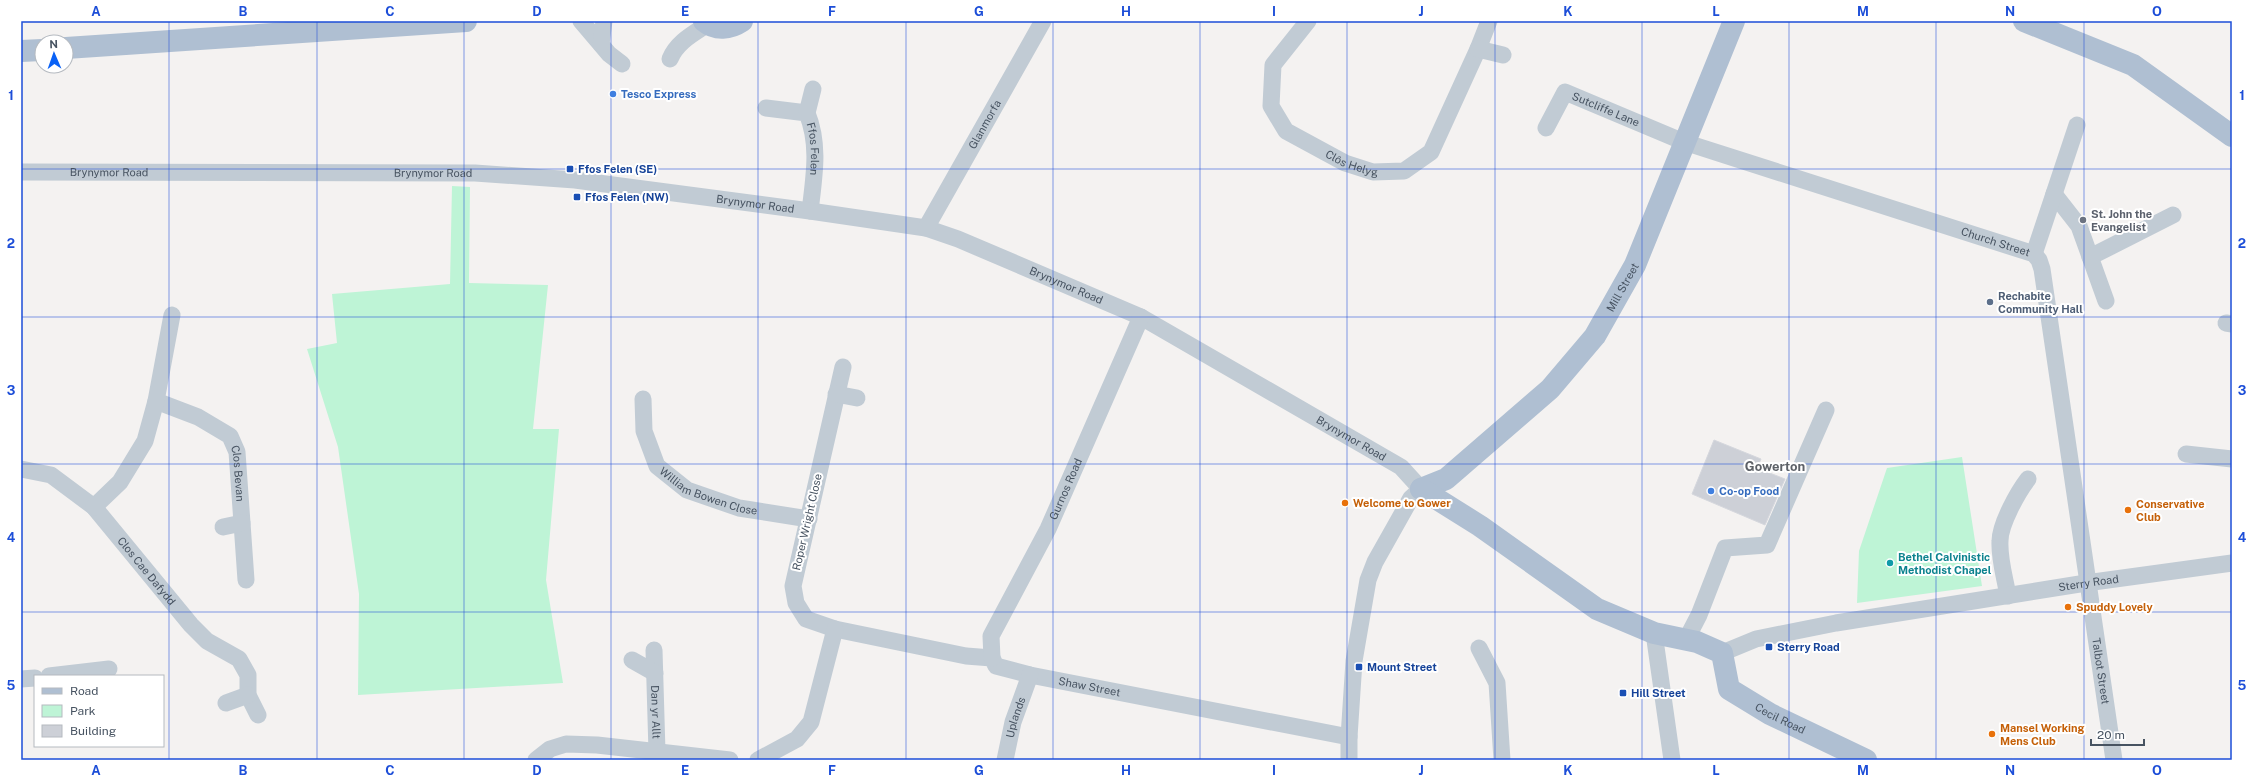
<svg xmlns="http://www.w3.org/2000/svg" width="2253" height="781" font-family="'Public Sans',sans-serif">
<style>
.green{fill:#bef4d6}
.building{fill:#cdd0d7;stroke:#d5d7dd}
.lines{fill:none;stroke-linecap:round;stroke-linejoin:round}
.minor{stroke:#c1cbd4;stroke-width:17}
.major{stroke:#afbfd2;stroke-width:22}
.grid{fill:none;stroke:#1d4ed8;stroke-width:1;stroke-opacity:0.55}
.shop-dot{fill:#3f7fe0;stroke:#fff;stroke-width:1.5}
.transit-dot{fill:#1a4fb4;stroke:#fff;stroke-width:1.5}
.worship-dot{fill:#6b7280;stroke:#fff;stroke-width:1.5}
.service-dot{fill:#5c6f8a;stroke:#fff;stroke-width:1.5}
.food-dot{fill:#e8710a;stroke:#fff;stroke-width:1.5}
.culture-dot{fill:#0f9aa8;stroke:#fff;stroke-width:1.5}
.labels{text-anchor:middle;stroke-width:4;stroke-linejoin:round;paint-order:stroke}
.shop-label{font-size:11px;font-weight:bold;fill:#366cbe;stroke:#fff;text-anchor:start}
.street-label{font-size:11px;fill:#475361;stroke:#fff}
.transit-label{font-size:11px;font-weight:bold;fill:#164399;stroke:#fff;text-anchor:start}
.worship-label{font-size:11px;font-weight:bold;fill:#5b616d;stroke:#fff;text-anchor:start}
.service-label{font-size:11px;font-weight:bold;fill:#4e5e75;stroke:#fff;text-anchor:start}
.food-label{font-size:11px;font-weight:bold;fill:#c56008;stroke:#fff;text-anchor:start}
.culture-label{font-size:11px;font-weight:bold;fill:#0d838f;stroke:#fff;text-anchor:start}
.quarter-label{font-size:13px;font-weight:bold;fill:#5d6167;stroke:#fff}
.neatline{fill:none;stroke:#1d4ed8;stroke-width:1.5}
.grid-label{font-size:13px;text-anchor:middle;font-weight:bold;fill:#1d4ed8}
</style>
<rect width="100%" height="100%" fill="#f4f2f1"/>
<!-- green -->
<path class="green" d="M452 186 470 187 469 283 548 285 533 429H559L546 580 563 683 358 695 359 594 338 447 307 349 337 343 332 294 450 284Z
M1962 457 1982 586 1857 603 1859 551 1887 468Z"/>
<!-- building -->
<path class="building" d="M1714 440 1761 459 1757 468 1785 479 1765 525 1692 494Z"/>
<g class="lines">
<!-- minor -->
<g class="minor">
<path d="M581 21 609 54 622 64"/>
<path id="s1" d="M1308 21 1273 65 1271 106 1286 131 1345 163 1373 172 1404 171 1431 152 1478 49 1489 21"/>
<path d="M601 44 604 21"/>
<path d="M1478 49 1503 55"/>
<path d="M670 59C677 42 693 34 708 24"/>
<path id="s2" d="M766 108 807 113C820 145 814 177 810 211"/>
<path d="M807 113 813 89"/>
<path id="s3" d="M1546 128 1565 92 1684 142 2034 254 2039 260 2042 269 2114 760"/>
<path id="s4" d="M21 172 475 173 575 180 810 211 926 228 958 239 1141 317 1401 467 1421 489 1411 498 1375 562 1368 580 1354 661 1349 737V760"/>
<path d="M2054 194 2079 226 2106 301"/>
<path id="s5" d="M926 228 1043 21"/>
<path d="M2034 254 2077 125"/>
<path d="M2090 257 2173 215"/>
<path d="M2226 323 2232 324"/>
<path id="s6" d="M843 367 793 586 796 603 806 619 835 629 966 656 992 658 996 666 1030 675 1349 737"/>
<path d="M836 394 857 398"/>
<path id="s7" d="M643 399 644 431 657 466 687 490 739 508 809 519"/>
<path id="s8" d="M156 401 198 417 230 436 237 452 246 580"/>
<path d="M2186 454 2232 459"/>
<path id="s9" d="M21 469 51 475 94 507 191 625 207 641 239 659 248 675V695L258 715"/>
<path d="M94 507 120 482 145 441 156 401 172 315"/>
<path d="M223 527 242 523"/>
<path d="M2008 596C2005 578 1999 559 2000 541 2000 524 2018 492 2028 479"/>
<path d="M1654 633 1672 760"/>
<path d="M1686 640 1699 615 1725 548 1767 545 1826 410"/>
<path d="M1479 648 1497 683 1502 760"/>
<path id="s10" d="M654 650 657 752"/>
<path id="s11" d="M1722 653 1756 639 1836 623 2086 583 2232 563"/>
<path id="s12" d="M992 658 991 636 1048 529 1141 317"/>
<path d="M632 660 655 673"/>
<path d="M49 676 109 669"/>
<path d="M21 679 35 678"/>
<path d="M226 703 248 695"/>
<path d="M536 760 550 749 566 744 597 745 730 760"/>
<path d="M758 760 797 739 811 722 835 629"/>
<path id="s13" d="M1005 760 1013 722 1030 675"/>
</g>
<!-- major -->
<g class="major">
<path d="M704 21C716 31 730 29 742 21"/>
<path d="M2024 21 2133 65 2232 136"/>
<path d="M66 48 466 21"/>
<path d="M21 51 42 50"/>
<path id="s14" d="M1421 489 1446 479 1550 389 1595 336 1635 265 1734 21"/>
<path id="s15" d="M1421 489 1480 526 1597 609 1654 633 1697 642 1722 653 1729 689 1770 714 1866 760"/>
</g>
</g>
<!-- grid -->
<path class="grid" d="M169 21V760M317 21V760M464 21V760M611 21V760M758 21V760M906 21V760M1053 21V760M1200 21V760M1347 21V760M1495 21V760M1642 21V760M1789 21V760M1936 21V760M2084 21V760M21 169H2232M21 317H2232M21 464H2232M21 612H2232"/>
<!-- markers -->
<g class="shop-dot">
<circle cx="613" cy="94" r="4"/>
<circle cx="1711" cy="491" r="4"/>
</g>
<g class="transit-dot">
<rect x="566" y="165" width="8" height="8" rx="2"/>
<rect x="573" y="193" width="8" height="8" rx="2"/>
<rect x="1765" y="643" width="8" height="8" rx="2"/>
<rect x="1355" y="663" width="8" height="8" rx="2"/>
<rect x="1619" y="689" width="8" height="8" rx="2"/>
</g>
<circle class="worship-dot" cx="2083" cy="220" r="4"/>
<circle class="service-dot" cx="1990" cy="302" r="4"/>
<g class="food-dot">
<circle cx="1345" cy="503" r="4"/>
<circle cx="2128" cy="510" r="4"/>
<circle cx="2068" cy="607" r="4"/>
<circle cx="1992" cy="734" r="4"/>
</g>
<circle class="culture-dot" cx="1890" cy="563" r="4"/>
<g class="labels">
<!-- shop labels -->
<g class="shop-label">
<text x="621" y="98">Tesco Express</text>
<text x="1719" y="495">Co-op Food</text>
</g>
<!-- street labels -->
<g class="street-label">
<text dy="4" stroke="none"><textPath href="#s3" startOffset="85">Sutcliffe Lane</textPath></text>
<text dy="4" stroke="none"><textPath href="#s5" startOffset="119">Glanmorfa</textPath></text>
<text dy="4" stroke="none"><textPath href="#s2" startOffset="78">Ffos Felen</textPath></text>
<text dy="4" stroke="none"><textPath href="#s1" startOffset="200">Clôs Helyg</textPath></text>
<text dy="4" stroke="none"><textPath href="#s4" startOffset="88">Brynymor Road</textPath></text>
<text dy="4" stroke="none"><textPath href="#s4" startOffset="412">Brynymor Road</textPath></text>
<text dy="4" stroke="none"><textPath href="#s4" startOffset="736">Brynymor Road</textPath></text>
<text dy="4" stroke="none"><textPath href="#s3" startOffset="497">Church Street</textPath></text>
<text dy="4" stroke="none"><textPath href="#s4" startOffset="1060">Brynymor Road</textPath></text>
<text dy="4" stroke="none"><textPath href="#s14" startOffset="290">Mill Street</textPath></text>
<text dy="4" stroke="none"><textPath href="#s4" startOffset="1384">Brynymor Road</textPath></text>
<text dy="4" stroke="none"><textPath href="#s8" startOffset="121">Clos Bevan</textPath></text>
<text dy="4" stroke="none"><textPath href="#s7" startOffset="128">William Bowen Close</textPath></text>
<text dy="4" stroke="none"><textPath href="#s12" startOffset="187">Gurnos Road</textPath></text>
<text transform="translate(807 522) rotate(-77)" y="4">Roper Wright Close</text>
<text dy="4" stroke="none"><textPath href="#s9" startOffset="167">Clos Cae Dafydd</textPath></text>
<text dy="4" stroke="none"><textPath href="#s11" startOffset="374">Sterry Road</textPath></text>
<text dy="4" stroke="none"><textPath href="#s3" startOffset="961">Talbot Street</textPath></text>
<text dy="4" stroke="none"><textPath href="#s6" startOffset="556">Shaw Street</textPath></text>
<text dy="4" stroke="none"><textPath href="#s10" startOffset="62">Dan yr Allt</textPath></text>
<text dy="4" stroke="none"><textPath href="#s13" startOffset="44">Uplands</textPath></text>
<text dy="4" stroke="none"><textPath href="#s15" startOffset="442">Cecil Road</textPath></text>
</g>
<!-- transit labels -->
<g class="transit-label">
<text x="578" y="173">Ffos Felen (SE)</text>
<text x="585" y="201">Ffos Felen (NW)</text>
<text x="1777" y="651">Sterry Road</text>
<text x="1367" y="671">Mount Street</text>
<text x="1631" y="697">Hill Street</text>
</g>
<!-- worship labels -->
<g class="worship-label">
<text x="2091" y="218">St. John the<tspan x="2091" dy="13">Evangelist</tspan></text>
</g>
<!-- service labels -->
<g class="service-label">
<text x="1998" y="300">Rechabite<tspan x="1998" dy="13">Community Hall</tspan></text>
</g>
<!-- food labels -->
<g class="food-label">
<text x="1353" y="507">Welcome to Gower</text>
<text x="2136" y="508">Conservative<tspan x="2136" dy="13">Club</tspan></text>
<text x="2076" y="611">Spuddy Lovely</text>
<text x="2000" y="732">Mansel Working<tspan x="2000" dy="13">Mens Club</tspan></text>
</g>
<!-- culture labels -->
<g class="culture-label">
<text x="1898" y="561">Bethel Calvinistic<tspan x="1898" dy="13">Methodist Chapel</tspan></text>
</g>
<!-- quarter labels -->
<g class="quarter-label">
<text x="1775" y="471">Gowerton</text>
</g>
</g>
<!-- border -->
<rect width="2253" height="781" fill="none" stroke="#ffffff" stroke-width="44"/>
<!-- legend -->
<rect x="34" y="675" width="130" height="72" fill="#ffffff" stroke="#b5bac0"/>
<rect x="42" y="688" width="20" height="6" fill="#afbfd2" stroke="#b5bac0"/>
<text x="70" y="695" font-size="12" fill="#475361">Road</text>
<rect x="42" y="705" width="20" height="12" fill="#bef4d6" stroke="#b5bac0"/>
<text x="70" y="715" font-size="12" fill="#475361">Park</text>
<rect x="42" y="725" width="20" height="12" fill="#cdd0d7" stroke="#b5bac0"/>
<text x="70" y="735" font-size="12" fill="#475361">Building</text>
<!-- north arrow -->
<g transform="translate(54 54) rotate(358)"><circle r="19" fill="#ffffff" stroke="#b5bac0"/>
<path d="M0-3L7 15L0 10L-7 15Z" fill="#0961f6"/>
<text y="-6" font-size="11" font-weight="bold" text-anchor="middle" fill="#475361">N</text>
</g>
<!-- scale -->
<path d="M2091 739v6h53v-6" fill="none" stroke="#475361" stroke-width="2"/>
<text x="2097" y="739" font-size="12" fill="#475361" stroke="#ffffff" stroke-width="3" paint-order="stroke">20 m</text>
<rect x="22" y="22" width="2209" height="737" class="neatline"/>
<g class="grid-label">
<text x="96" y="16">A</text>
<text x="243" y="16">B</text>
<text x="390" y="16">C</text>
<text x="537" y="16">D</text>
<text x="685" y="16">E</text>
<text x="832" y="16">F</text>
<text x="979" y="16">G</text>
<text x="1126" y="16">H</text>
<text x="1274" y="16">I</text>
<text x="1421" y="16">J</text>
<text x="1568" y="16">K</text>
<text x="1716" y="16">L</text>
<text x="1863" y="16">M</text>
<text x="2010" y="16">N</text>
<text x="2157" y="16">O</text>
<text x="11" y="100">1</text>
<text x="2242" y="100">1</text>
<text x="11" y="248">2</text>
<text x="2242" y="248">2</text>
<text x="11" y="395">3</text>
<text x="2242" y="395">3</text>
<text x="11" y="542">4</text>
<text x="2242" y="542">4</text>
<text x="11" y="690">5</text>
<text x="2242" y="690">5</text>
<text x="96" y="775">A</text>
<text x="243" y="775">B</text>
<text x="390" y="775">C</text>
<text x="537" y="775">D</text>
<text x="685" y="775">E</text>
<text x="832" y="775">F</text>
<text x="979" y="775">G</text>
<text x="1126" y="775">H</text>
<text x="1274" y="775">I</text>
<text x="1421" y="775">J</text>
<text x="1568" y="775">K</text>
<text x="1716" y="775">L</text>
<text x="1863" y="775">M</text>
<text x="2010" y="775">N</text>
<text x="2157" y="775">O</text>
</g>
</svg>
